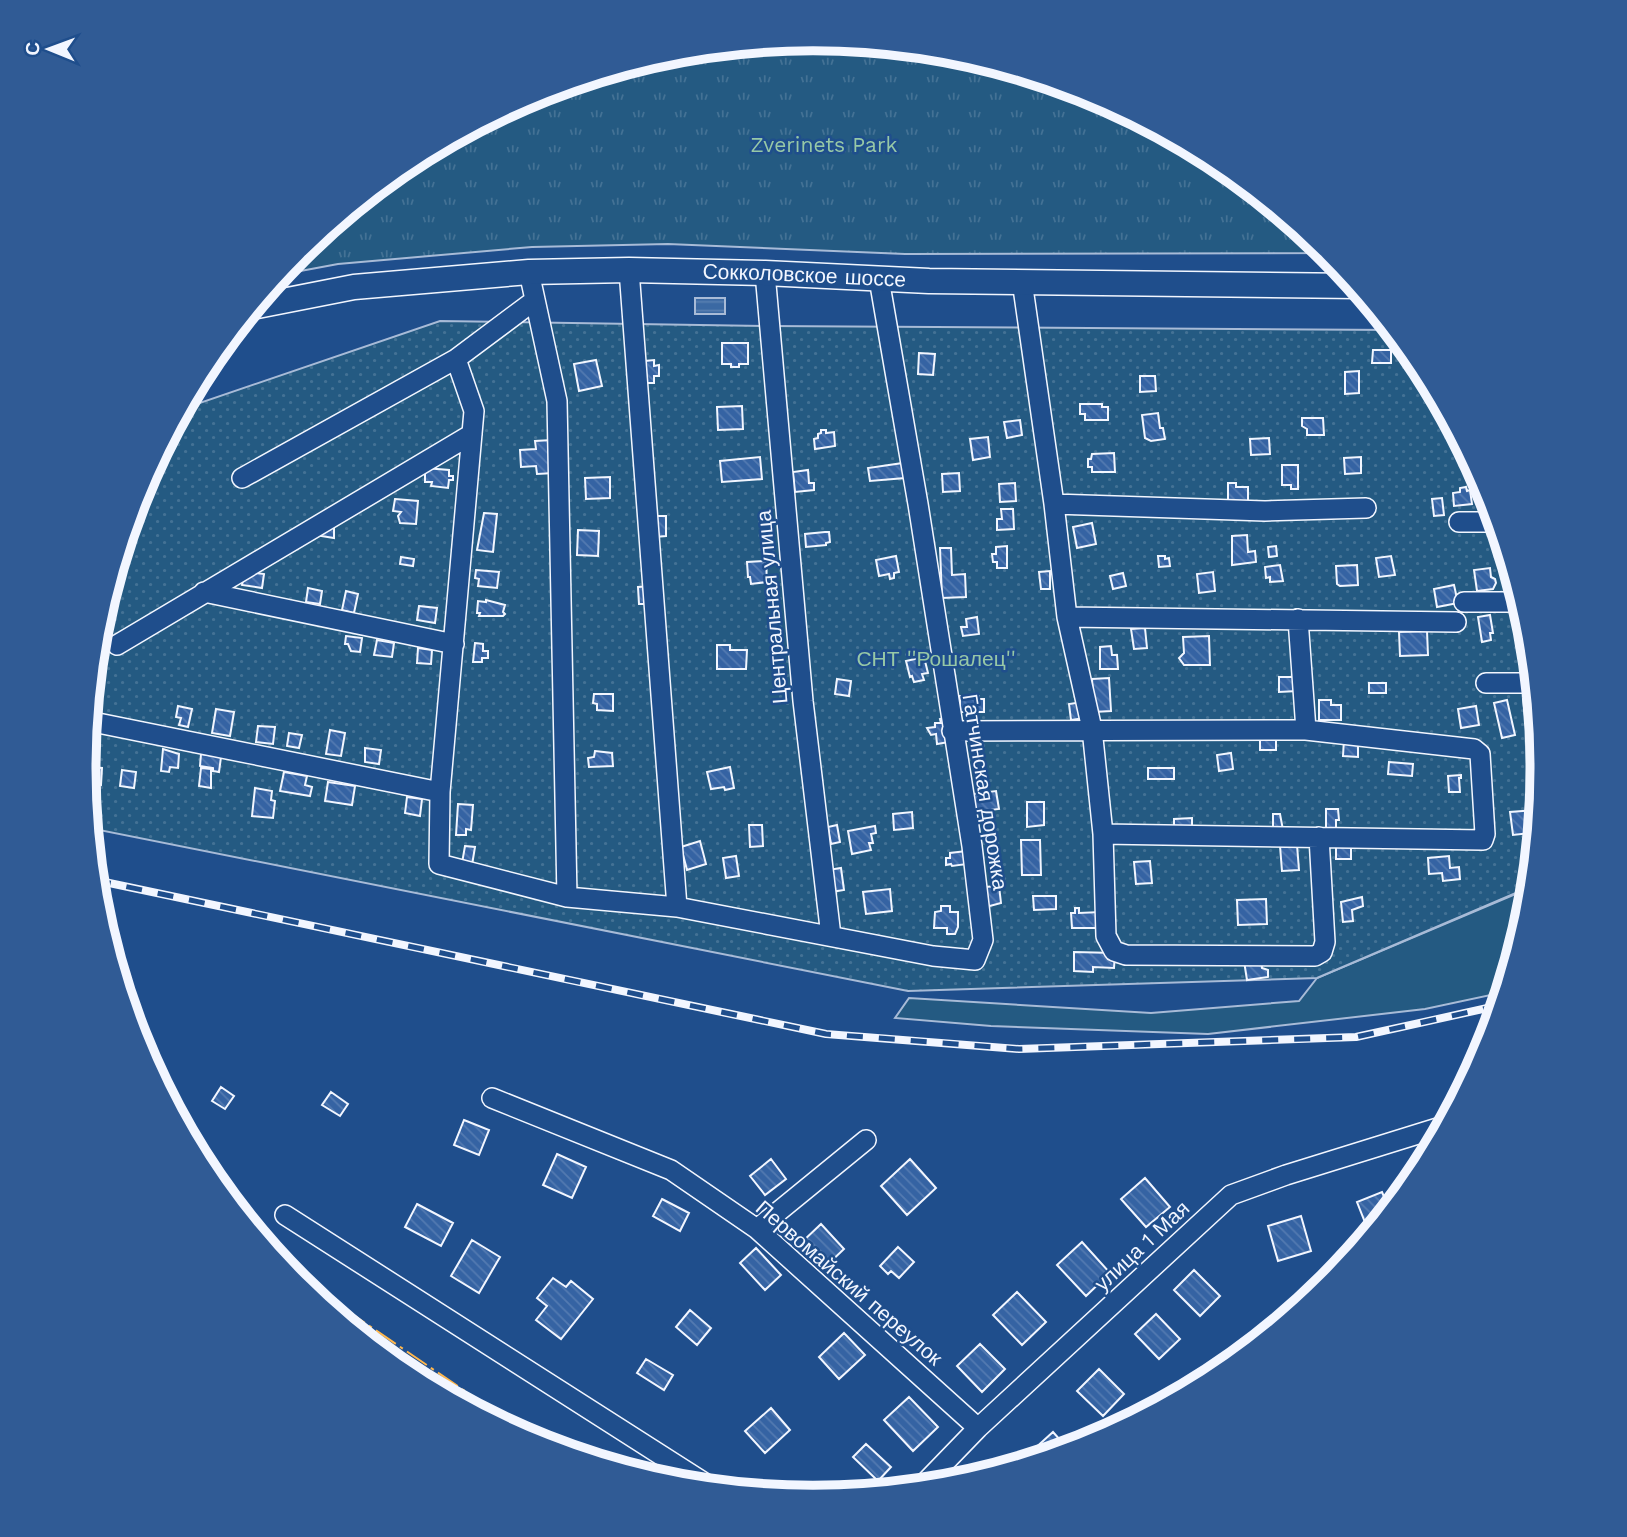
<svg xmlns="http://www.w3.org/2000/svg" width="1627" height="1537" font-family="'Work Sans',sans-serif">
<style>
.grass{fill:#245a82;stroke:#a8bbd7;stroke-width:2}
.park{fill:url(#park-tufts);stroke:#a8bbd7;stroke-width:2}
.garden{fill:url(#garden-dots);stroke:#a8bbd7;stroke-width:2}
.water{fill:url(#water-rules);stroke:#a8bbd7;stroke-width:2}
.building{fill:url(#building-back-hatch);stroke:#f2f6ff;stroke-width:2}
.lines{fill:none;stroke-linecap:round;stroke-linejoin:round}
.minor-casing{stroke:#f2f6ff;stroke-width:22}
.major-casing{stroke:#f2f6ff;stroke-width:27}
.minor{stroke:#1f4e8c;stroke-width:19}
.major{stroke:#1f4e8c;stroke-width:24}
.rail-casing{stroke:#f2f6ff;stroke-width:8}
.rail{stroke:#1f4e8c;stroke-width:5;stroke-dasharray:16;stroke-linecap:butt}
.power{stroke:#ffb74d;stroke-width:2;stroke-dasharray:24 5 3.5 5;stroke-linecap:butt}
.labels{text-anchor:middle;stroke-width:5;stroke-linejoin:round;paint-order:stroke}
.park-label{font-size:21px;fill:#97c8a6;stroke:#1f4e8c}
.street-label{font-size:21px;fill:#f2f6ff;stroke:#1f4e8c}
.rim{fill:none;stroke:#f2f6ff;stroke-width:9}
</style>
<defs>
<pattern id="park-tufts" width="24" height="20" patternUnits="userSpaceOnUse" patternTransform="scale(1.75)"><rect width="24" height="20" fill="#245a82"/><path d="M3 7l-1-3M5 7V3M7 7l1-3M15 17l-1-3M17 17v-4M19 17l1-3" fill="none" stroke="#447295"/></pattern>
<pattern id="garden-dots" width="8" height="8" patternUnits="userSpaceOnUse" patternTransform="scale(1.75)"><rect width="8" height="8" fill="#245a82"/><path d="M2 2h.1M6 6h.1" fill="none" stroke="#447295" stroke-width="1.8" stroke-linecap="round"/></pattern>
<pattern id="water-rules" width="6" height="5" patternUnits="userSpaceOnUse" patternTransform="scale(1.75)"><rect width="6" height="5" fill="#3b69a3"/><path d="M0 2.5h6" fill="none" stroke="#587fb1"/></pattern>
<pattern id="building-back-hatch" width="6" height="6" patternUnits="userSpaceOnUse" patternTransform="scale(1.75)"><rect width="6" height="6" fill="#3563a3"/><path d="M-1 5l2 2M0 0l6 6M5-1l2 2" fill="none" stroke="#537ab1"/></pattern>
</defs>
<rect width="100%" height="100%" fill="#1f4e8c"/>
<!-- grass -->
<path class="grass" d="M1532 887 1529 911 1505 992 1425 1009 1208 1034 991 1026 895 1018 909 998 1151 1013 1299 1001 1317 978Z"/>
<!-- park -->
<path class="park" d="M814 39 956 53 1093 94 1219 162 1330 253 905 254 668 244 532 247 338 264 279 275 298 252 408 161 535 94 671 52Z"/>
<!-- garden -->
<path class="garden" d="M440 321 768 326 1394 330 1421 363 1488 490 1530 626 1543 769 1532 886 1317 978 908 991 89 828 84 768 98 626 139 489 182 409Z"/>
<!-- water -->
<path class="water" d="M695 298H725V314H695Z"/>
<!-- building -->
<path class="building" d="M722 343H748V364H739V367H731V364H722Z
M1373 350H1391V363H1372Z
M919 353 935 354 933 375 918 374Z
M596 360 602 386 579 391 574 364Z
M654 360V366L659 365V376H654V383H646L645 361Z
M1359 371V393L1345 394V372Z
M1140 376H1155L1156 391 1140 392Z
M1080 404H1102V407H1108V420H1085V414H1080Z
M742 406 743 429 718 430 717 407Z
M1158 413 1160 428H1163L1165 439 1151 441 1145 438 1142 415Z
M1302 418H1323L1324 435H1307V429L1302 426Z
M1020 420 1022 435 1007 438 1004 422Z
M821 430H826V433L834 432 835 446 815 449 814 439 818 438V434L821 433Z
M988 437 990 457 973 460 970 439Z
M1269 438 1270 454 1251 455 1250 439Z
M552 440 554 473 537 474 536 466 521 467 520 450 536 449 535 441Z
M1114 453 1115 472H1092V467H1088V459H1091L1092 454Z
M760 457 762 479 722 482 720 461Z
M1361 457V473L1345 474 1344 458Z
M903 463 905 478 870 481 868 468Z
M1282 465H1298V489H1291V485H1282Z
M425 468 449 470V476H453V480H449L448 488 431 486 432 482H425Z
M808 470 809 483H814V490L795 492 793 472Z
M959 473 960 491 943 492 942 474Z
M610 477V498L586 499 585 478Z
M1015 483 1016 501 1000 502 999 484Z
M1228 483H1236V487H1248V503H1228Z
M1466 487 1467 491 1470 490 1472 504 1454 506 1453 493 1460 492V488Z
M1442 498 1444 515 1434 516 1432 499Z
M395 499 418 501 416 524 400 523 398 516 401 512 393 511Z
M1491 500 1496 517 1484 518 1483 501Z
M1001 509H1013L1014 529 997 530V519H1002Z
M484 513 497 514 493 552 477 550Z
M654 516H666V536L655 537Z
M323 523 334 524V538L321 536Z
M1092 523 1096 544 1077 548 1073 527Z
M578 530 599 531 598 556 577 555Z
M825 532H829L830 542 826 543V545L806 547 805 534Z
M1247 535 1248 552 1255 551 1256 562 1232 565V536Z
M1007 546V568H997V562H993L992 554H996V547Z
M1276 546 1277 556 1269 557 1268 547Z
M940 548H951L952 575 965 574 966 597 942 598Z
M896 556 899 572 894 573V578L890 579 889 574 879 576 876 560Z
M1158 556H1165V559L1169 558 1170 566 1159 567Z
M1391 556 1395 575 1379 577 1376 558Z
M401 557 414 559 413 566 400 564Z
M766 561 767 582 751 584 750 577H748L747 562Z
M1280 565 1283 581 1270 582V577L1266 578 1265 567Z
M1357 565 1358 585 1340 586 1337 584 1336 566Z
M1490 568 1491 577 1495 579 1496 583 1493 589 1477 591 1474 570Z
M476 570 499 572 497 588 478 586 479 579 475 578Z
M1050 571V589H1041L1039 572Z
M249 572 264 574 262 588 242 585 244 575Z
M1213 572 1215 591 1199 593 1197 574Z
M1123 573 1126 586 1113 589 1110 576Z
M1454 585 1458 603 1437 607 1434 589Z
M653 586V604H639L638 587Z
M308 588 322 591 320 604 306 602Z
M346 591 358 594 354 613 342 610Z
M486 600 505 605 503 612 505 614 503 616H479L480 613H477L478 601 486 602Z
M419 606 437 608 435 623 417 620Z
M1490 615 1493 633H1490L1491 640 1482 642 1478 617Z
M977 617 979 634 963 636 961 627H967L966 619Z
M1145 628 1147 648 1134 649 1131 629Z
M1427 631 1428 655 1400 656 1399 632Z
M346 636 362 638 360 652 351 651 348 644H345Z
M1209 636 1210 665H1184L1179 658 1184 653 1183 637Z
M377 640 394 643 392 657 374 655Z
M475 643 483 644V651H488V658H482V662H473Z
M717 645H730V650H747L746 669H717Z
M1111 646 1112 655H1117L1118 669H1100V647Z
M418 648 432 650 431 664 417 663Z
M924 657 928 673 922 674 924 680 914 682 912 676 910 677 906 661Z
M1279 677H1296L1297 691 1279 692Z
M1109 678 1111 711 1094 712 1092 679Z
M837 679 851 681 849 696 835 694Z
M1369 683H1386V693H1369Z
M594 694H613V711L597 710V704L593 703Z
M960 696H979V699H984V712H960Z
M1530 697H1536L1539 718 1531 719V715L1525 716 1523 699Z
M1319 700H1331V705H1341V720H1319Z
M1507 700 1515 735 1502 738 1494 703Z
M1083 702 1085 718 1071 720 1069 704Z
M178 706 192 709 188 727 179 725 181 718 176 717Z
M1476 706 1479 725 1461 728 1458 709Z
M216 709 234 712 230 736 212 733Z
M946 718 949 742 937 744 936 734 931 735 927 728 935 727V723H941L940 719Z
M258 726 275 727 273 744 256 742Z
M330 730 345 733 341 756 326 754Z
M289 733 302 735 299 748 287 746Z
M1260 736H1276V750H1260Z
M1344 739H1358V757L1343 756Z
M365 748 381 750 379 764 365 762Z
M163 749 179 754 178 768 170 767 169 772 161 771Z
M595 751 612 753 613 766 589 767 588 758 594 757Z
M1231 753 1233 769 1219 771 1217 755Z
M1528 753H1542L1543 768H1529Z
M201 754 221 757 219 772 213 771V768L200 766Z
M1389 762 1413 764 1412 776 1388 774Z
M89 767 102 768 101 785 98 784V789L87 787Z
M730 767 734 788 725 790 724 787 711 789 707 772Z
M201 768 211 769V788L199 786Z
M1148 768H1174V779H1148Z
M122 770 136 772 134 788 120 786Z
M284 772 307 776 305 785 312 787 310 796 280 791Z
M1461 775V778H1459L1460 792H1449L1448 776Z
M328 782 355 786 352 805 325 801Z
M255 788 272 791 271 800 275 801 273 818 252 816Z
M996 791 999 809 974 812 972 794Z
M407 797 422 799 420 816 405 813Z
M1027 802H1044V825L1027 827Z
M458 804 473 805 471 830 466 829V835H456Z
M1326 809H1338L1339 820H1336V830H1326Z
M1534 810 1535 820H1528L1530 833 1513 835 1510 812Z
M912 812 913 828 894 830 893 814Z
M1273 814H1280L1283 830H1273Z
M1192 818V828L1174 829V819Z
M749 825H762L763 846 750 847Z
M837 825 840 842 831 844 828 827Z
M875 826 876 833 871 834 873 843H869L871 850 852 854 848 831Z
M1021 840H1040L1041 875H1022Z
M700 841 706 864 687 870 681 847Z
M1297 845 1299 870 1282 871 1280 846Z
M1336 845H1351V859H1336Z
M465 846 475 847 472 865 462 863Z
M966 851 967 864 952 866 951 864 946 865V858H950V853Z
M736 856 739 876 726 878 723 858Z
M1449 856 1450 868 1459 867 1460 879 1443 881 1442 873 1429 874 1428 858Z
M1150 861 1152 883 1136 884 1134 862Z
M841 868 844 890 831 892 828 870Z
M999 886 1001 903 986 907 984 887Z
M890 889 892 911 866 914 863 892Z
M1033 896H1056V909L1034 910Z
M1362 897 1363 906 1352 910 1353 921 1343 922 1341 902Z
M1266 899 1267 924 1238 925 1237 900Z
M941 906H950V912H958V927L955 934H947V928H934L935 912 941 911Z
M1075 908H1079V913L1101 912V928H1072L1071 913H1075Z
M1074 952 1115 953 1114 968 1093 967V972L1074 971Z
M1261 959 1262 968 1268 970V977L1247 980 1244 961Z
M221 1087 234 1096 225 1109 212 1101Z
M331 1092 348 1104 340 1116 322 1105Z
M464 1120 489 1130 479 1155 454 1145Z
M557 1154 586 1167 572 1198 543 1185Z
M771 1159 786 1179 765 1195 750 1176Z
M910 1159 936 1188 907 1215 881 1186Z
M1145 1178 1170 1207 1146 1227 1121 1199Z
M1382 1192 1390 1211 1370 1235 1357 1202Z
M662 1199 689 1213 680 1231 653 1216Z
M417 1204 453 1223 441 1246 405 1227Z
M1301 1216 1311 1251 1278 1261 1268 1226Z
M821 1224 844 1249 825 1267 802 1242Z
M472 1240 500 1257 479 1293 451 1276Z
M1082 1242 1110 1273 1086 1296 1057 1265Z
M898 1247 914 1262 899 1278 891 1271 888 1274 880 1266Z
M756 1248 781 1275 765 1290 740 1263Z
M1194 1270 1220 1296 1200 1316 1174 1290Z
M553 1278 566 1287 571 1281 593 1299 561 1339 536 1320 547 1306 537 1298Z
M1017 1292 1046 1322 1022 1345 993 1315Z
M690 1310 711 1328 697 1345 676 1327Z
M1156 1314 1180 1339 1159 1359 1135 1334Z
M844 1333 865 1355 839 1379 819 1357Z
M980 1344 1005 1369 982 1392 957 1366Z
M646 1359 673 1375 664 1390 637 1373Z
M1099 1369 1124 1394 1103 1416 1077 1391Z
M909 1397 938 1427 913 1451 884 1420Z
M771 1408 790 1430 765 1453 745 1431Z
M1053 1432 1069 1450 1041 1459 1033 1450Z
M866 1444 891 1467 878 1481 853 1457Z"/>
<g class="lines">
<defs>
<path id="minor" d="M629 270 677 907
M529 272 557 401 567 897
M765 273 803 701 831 936
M1022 281 1054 504 1067 617 1092 729 1103 834 1106 936 1114 951 1126 955 1315 956 1322 952 1325 942 1319 837
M242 478 456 359 535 300
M1054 504 1265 511 1366 508
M1459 522H1498
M204 592 454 644
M1464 602H1522
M1067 617 1456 622
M1298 619 1306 730
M117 645 472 434
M1486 683H1535
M88 721 440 792 474 411 456 359
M952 731 1306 730 1474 749 1480 754 1485 834 1483 840 1103 834
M440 792 439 864 567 897 677 907 933 956 975 960 983 940 972 846 918 504 879 279
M492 1098 671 1170 757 1229 978 1428
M285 1215 714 1489
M757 1229 866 1140
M920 1488 978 1428 1231 1195 1286 1175 1447 1125"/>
<g id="major">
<path id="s1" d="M252 307 354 287 529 272 629 270 765 273 929 281 1358 286"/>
</g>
</defs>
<!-- minor casing -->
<use href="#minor" class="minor-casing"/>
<!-- major casing -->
<use href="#major" class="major-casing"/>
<!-- minor -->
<use href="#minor" class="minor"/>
<!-- major -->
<use href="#major" class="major"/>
<defs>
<path id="rail" d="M95 880 826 1034 1019 1049 1356 1037 1501 1005"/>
</defs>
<!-- rail casing -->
<use href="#rail" class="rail-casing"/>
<!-- rail -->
<use href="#rail" class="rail"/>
<!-- power -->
<path class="power" d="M283 1267 547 1447"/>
</g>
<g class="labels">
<!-- park labels -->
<g class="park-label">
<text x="824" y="152">Zverinets Park</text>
<text x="936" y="666">СНТ ''Рошалец''</text>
</g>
<!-- street labels -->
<g class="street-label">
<text dy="7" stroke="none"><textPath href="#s1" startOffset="555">Сокколовское шоссе</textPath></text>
<text transform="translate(772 607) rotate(-95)" y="7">Центральная улица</text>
<text transform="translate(985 792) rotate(81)" y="7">Гатчинская дорожка</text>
<text transform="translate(1142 1246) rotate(-43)" y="7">улица 1 Мая</text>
<text transform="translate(849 1283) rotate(41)" y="7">Первомайский переулок</text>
</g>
</g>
<!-- crop -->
<path d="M0 0H1627V1537H0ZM96 768a717 717 0 1 1 1434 0a717 717 0 1 1-1434 0Z" fill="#305b95" fill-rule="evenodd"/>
<path class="rim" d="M96 768a717 717 0 1 1 1434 0a717 717 0 1 1-1434 0Z"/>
<!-- north arrow -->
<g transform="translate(49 49) rotate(271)" stroke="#1f4e8c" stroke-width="5" paint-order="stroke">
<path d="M0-5L12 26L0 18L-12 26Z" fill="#f2f6ff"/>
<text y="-10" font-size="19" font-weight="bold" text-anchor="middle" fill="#f2f6ff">С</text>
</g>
</svg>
